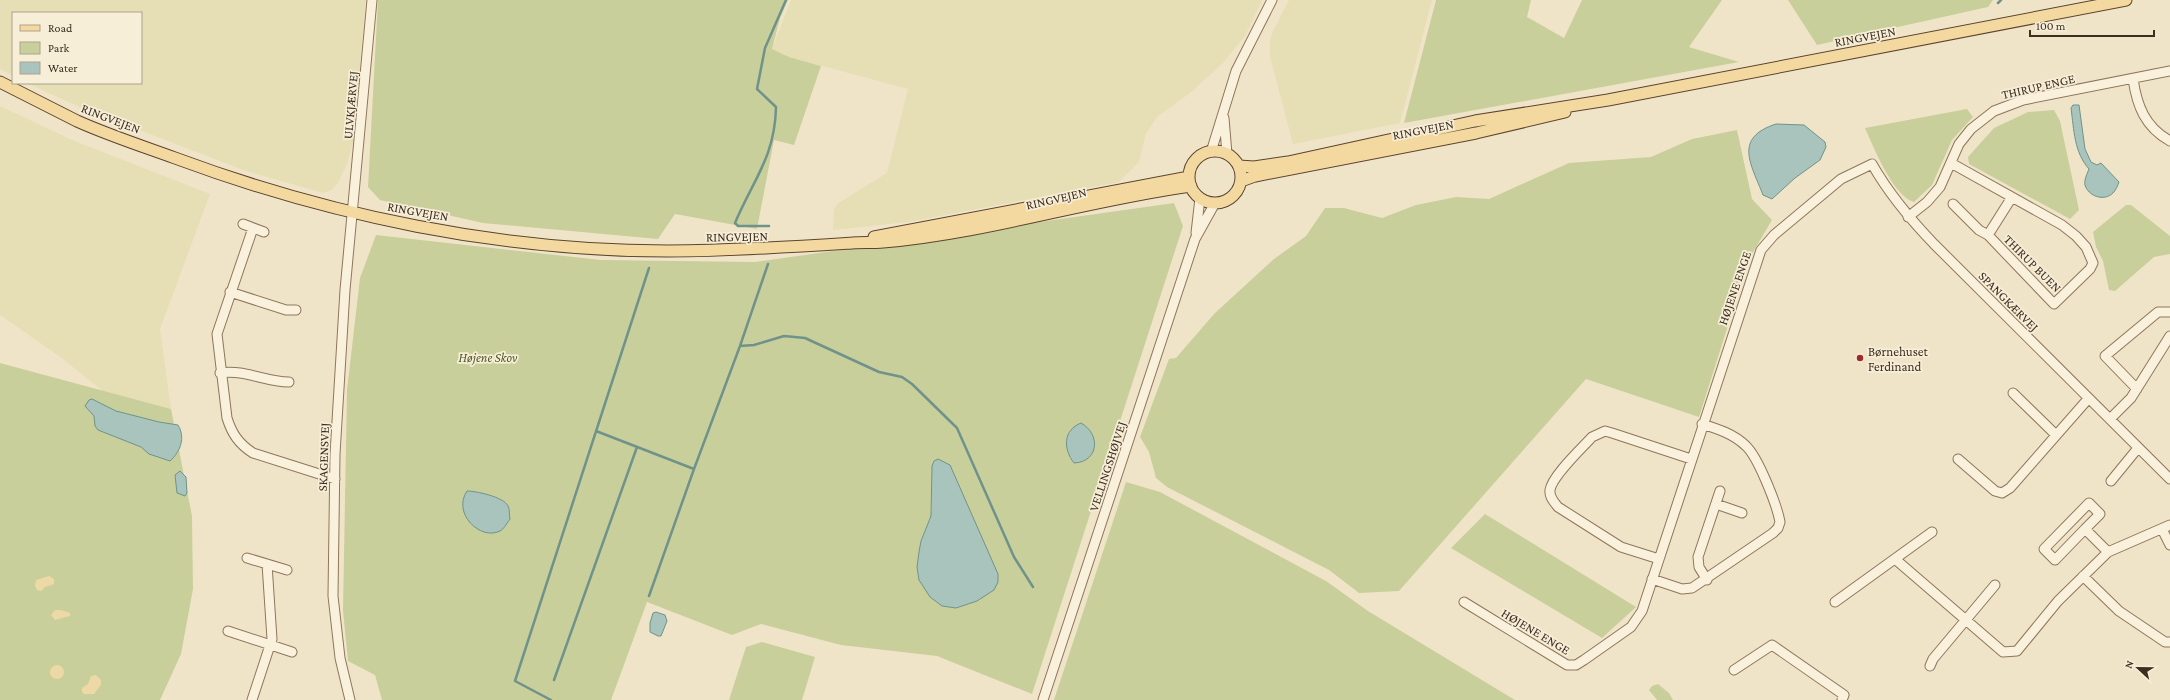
<svg xmlns="http://www.w3.org/2000/svg" width="2170" height="700" font-family="'Crimson Pro',serif">
<style>
.farmland{fill:#e6deb5}
.green{fill:#c9cf9b;fill-rule:evenodd}
.sand{fill:#ecd9a5}
.water{fill:#a9c4bc;stroke:#6f938a}
.lines{fill:none;stroke-linecap:round;stroke-linejoin:round}
.stream{stroke:#6f938a;stroke-width:2.5}
.minor-casing{stroke:#8d765c;stroke-width:11}
.major-casing{stroke:#5b4430;stroke-width:13}
.minor{stroke:#faf1dc;stroke-width:9}
.major{stroke:#f3d9a0;stroke-width:11}
.poi-dot{fill:#9e2a2b;stroke:#f7eed8;stroke-width:1.5}
.labels{text-anchor:middle;stroke-width:3.5;stroke-linejoin:round;paint-order:stroke}
.street-label{font-size:13px;fill:#3d2e20;stroke:#f7eed8}
.poi-label{font-size:13px;fill:#3d2e20;stroke:#f7eed8;text-anchor:start}
.park-label{font-size:13px;font-style:italic;fill:#4d5a26;stroke:#f7eed8}
</style>
<rect width="100%" height="100%" fill="#f0e4c8"/>
<!-- farmland -->
<path class="farmland" d="M0 0H366L353 142 347 164 338 183 332 190 323 193 243 170 75 105 27 83H141V13H13V76L0 69Z
M791 0H1262L1245 36 1222 64 1190 93 1157 117 1146 134 1139 162 1119 182 908 222 833 230 834 210 837 204 887 173 908 89 789 57 772 49Z
M1289 0H1432L1400 123 1293 144 1270 56V41L1273 31Z
M0 106 72 140 210 194 160 329 171 409 103 391 59 356 0 315Z"/>
<!-- green -->
<path class="green" d="M378 0H788L780 18 772 49 789 57 821 66 794 145 774 140 757 229 675 214 658 239 483 223 380 200 368 187Z
M1436 0H1531L1527 17 1564 38 1582 0H1722L1689 47 1739 62 1404 123Z
M1788 0H1993L1988 7 1817 45Z
M1967 109 1973 117 1952 140 1932 185 1914 202C1893 196 1874 148 1865 128Z
M2054 110 2060 121 2079 210 2070 219 1969 164 1968 157 1994 128 2028 112Z
M1737 130 1752 199 1772 220 1749 259 1699 417 1586 379 1399 591 1359 593 1329 570 1167 487 1156 478 1149 452 1140 437 1169 359 1176 358 1214 314 1274 259 1306 236 1325 208H1344L1382 218 1416 205 1456 197 1489 199 1569 163 1651 157 1692 139Z
M1174 203 1183 226 1032 694 937 656 841 645 761 624 732 635 647 602 611 700H382L375 675 348 661 343 611 347 390 360 278 376 235 601 260 755 262ZM932 466 956 608 942 606 921 541 931 516Z
M2126 205H2131L2170 236V254L2154 257 2115 291 2109 290 2103 261 2096 247 2093 232Z
M0 363 171 409 192 516 193 589 181 654 160 700H0Z
M1126 482 1160 492 1326 581 1368 611 1515 700H1054Z
M1485 514 1636 607 1602 638 1451 548Z
M762 642 815 657 802 700H729L746 647Z
M1658 684 1669 693 1673 700H1657L1649 690 1652 686Z"/>
<!-- sand -->
<path class="sand" d="M49 576 54 579V584L45 587 41 591 37 590 35 586 36 580Z
M55 610H61L70 613V616L55 620 51 615Z
M50 672a7 7 0 1 1 14 0a7 7 0 1 1-14 0Z
M96 675 101 680V685L94 694H84L82 692V688L88 684 91 676Z"/>
<!-- water -->
<path class="water" d="M2073 105H2079L2085 149 2091 162 2097 165 2101 163 2119 182C2118 185 2116 190 2113 193 2104 202 2088 196 2085 185 2084 180 2087 174 2089 169 2074 152 2074 130 2071 108Z
M1776 124 1804 125 1825 142 1826 147 1820 160 1795 178 1772 199 1763 195C1751 164 1733 138 1776 124Z
M92 399 116 411 159 422 178 425C186 438 180 452 170 461L149 454 141 447 98 430 95 426 94 416 85 406 89 400Z
M1081 423C1101 434 1099 462 1074 463 1063 449 1063 430 1081 423Z
M938 459 950 465 998 574V582L994 590 977 601 956 608 942 606 930 597 919 580 917 567 919 552 921 541 931 516 932 466 934 461Z
M180 471 186 477 187 493 185 496 177 493 175 475Z
M467 491C476 491 504 497 508 506 510 509 509 515 510 519 507 523 504 529 500 531 480 541 452 513 467 491Z
M656 612 665 615 667 621 661 636H658L650 632V623L653 613Z"/>
<g class="lines">
<!-- stream -->
<path class="stream" d="M1998 3 2001 0
M769 226H738L735 223C753 180 775 157 776 107L757 89 765 48 786 0
M740 346 754 345 784 336 805 338 879 372 902 377 912 384 957 428 1014 557 1033 587
M596 431 694 469 740 346 768 264
M649 596 694 469
M554 680 637 447
M551 700 515 681 649 268"/>
<defs>
<path id="minor" d="M2133 79C2137 106 2145 127 2170 141
M1224 118 1227 154
M1211 152 1236 71 1272 0
M1951 163 2062 225 2076 236 2086 247 2093 263 2090 269 2054 304 1988 235 2012 197
M1953 204 1979 230 1988 235
M1908 217 1927 202 1940 187 1959 144 1971 129 1994 111 2023 100 2170 71
M243 224 264 232
M253 228 217 334 227 418C232 434 239 444 253 453L335 479
M1196 233 1200 198
M230 292 286 310H296
M220 373C245 369 265 382 289 382
M2137 389 2105 356 2158 312H2170
M2013 393 2056 435
M2110 419 2131 398 2170 336
M1958 459 1995 491 2002 493 2010 488 2088 399
M2111 481 2138 448
M1716 504 1742 513
M2085 529 2100 514 2089 503 2044 549 2055 560 2085 529 2108 552
M2162 529 2170 545
M247 558 287 570
M1659 559 1621 547 1558 507C1554 502 1549 497 1550 490 1552 476 1582 448 1592 437L1605 431 1612 433 1691 459
M1895 559 2003 652 2017 651 2058 601 2108 552 2170 525
M2083 576 2119 611 2165 642H2170
M1652 579 1682 589 1692 588 1773 533 1778 528 1780 522C1777 505 1758 457 1746 446 1734 434 1718 429 1702 424
M1707 580 1699 567 1698 557 1720 491
M1464 602 1567 665H1576L1584 660 1631 627 1642 611 1761 250 1774 235 1841 179 1872 164C1889 194 1910 219 1934 244L2170 479
M1835 602 1932 532
M228 631 292 652
M1930 666 1933 659 1995 585
M1734 670 1772 645 1844 695 1842 700
M252 700 272 639 267 564
M350 700 340 658 333 596 335 454 345 290 372 0
M1043 700 1195 239 1215 203"/>
<path id="major" d="M0 82C26 95 51 108 77 121 108 135 142 146 175 158 331 216 500 251 668 251 730 251 790 247 852 243 862 242 872 243 883 242 987 233 1088 200 1191 186
M1189 177a26 26 0 1 1 52 0a26 26 0 1 1-52 0Z
M1239 166 1254 167 1288 162 1475 121 1608 100 2126 0
M1241 181 1255 176 1476 133 1565 112
M874 237 1189 177"/>
</defs>
<!-- minor casing -->
<use href="#minor" class="minor-casing"/>
<!-- major casing -->
<use href="#major" class="major-casing"/>
<!-- minor -->
<use href="#minor" class="minor"/>
<!-- major -->
<use href="#major" class="major"/>
</g>
<!-- markers -->
<circle class="poi-dot" cx="1860" cy="358" r="4"/>
<g class="labels">
<!-- street labels -->
<g class="street-label">
<text transform="translate(1865 36) rotate(-11)" y="5">RINGVEJEN</text>
<text transform="translate(2038 86) rotate(-13)" y="5">THIRUP ENGE</text>
<text transform="translate(350 105) rotate(-85)" y="5">ULVKJÆRVEJ</text>
<text transform="translate(111 118) rotate(21)" y="5">RINGVEJEN</text>
<text transform="translate(1423 129) rotate(-11)" y="5">RINGVEJEN</text>
<text transform="translate(1056 198) rotate(-13)" y="5">RINGVEJEN</text>
<text transform="translate(418 211) rotate(10)" y="5">RINGVEJEN</text>
<text transform="translate(737 236) rotate(-1)" y="5">RINGVEJEN</text>
<text transform="translate(2033 263) rotate(45)" y="5">THIRUP BUEN</text>
<text transform="translate(1734 288) rotate(-71)" y="5">HØJENE ENGE</text>
<text transform="translate(2009 301) rotate(45)" y="5">SPANGKÆRVEJ</text>
<text transform="translate(323 457) rotate(-88)" y="5">SKAGENSVEJ</text>
<text transform="translate(1107 466) rotate(-72)" y="5">VELLINGSHØJVEJ</text>
<text transform="translate(1536 631) rotate(31)" y="5">HØJENE ENGE</text>
</g>
<!-- poi labels -->
<g class="poi-label">
<text x="1868" y="356">Børnehuset<tspan x="1868" dy="15">Ferdinand</tspan></text>
</g>
<!-- park labels -->
<g class="park-label">
<text x="488" y="362">Højene Skov</text>
</g>
</g>
<!-- legend -->
<rect x="12" y="12" width="130" height="72" fill="#f7eed8" stroke="#ada18e"/>
<rect x="20" y="25" width="20" height="6" fill="#f3d9a0" stroke="#ada18e"/>
<text x="48" y="32" font-size="12" fill="#3d2e20">Road</text>
<rect x="20" y="42" width="20" height="12" fill="#c9cf9b" stroke="#ada18e"/>
<text x="48" y="52" font-size="12" fill="#3d2e20">Park</text>
<rect x="20" y="62" width="20" height="12" fill="#a9c4bc" stroke="#ada18e"/>
<text x="48" y="72" font-size="12" fill="#3d2e20">Water</text>
<!-- north arrow -->
<g transform="translate(2138 668) rotate(292)" stroke="#f7eed8" stroke-width="3" paint-order="stroke">
<path d="M0-3L7 15L0 10L-7 15Z" fill="#3d2e20"/>
<text y="-6" font-size="11" font-weight="bold" text-anchor="middle" fill="#3d2e20">N</text>
</g>
<!-- scale -->
<path d="M2030 30v6h124v-6" fill="none" stroke="#3d2e20" stroke-width="2"/>
<text x="2036" y="30" font-size="12" fill="#3d2e20" stroke="#f7eed8" stroke-width="3" paint-order="stroke">100 m</text>
</svg>
